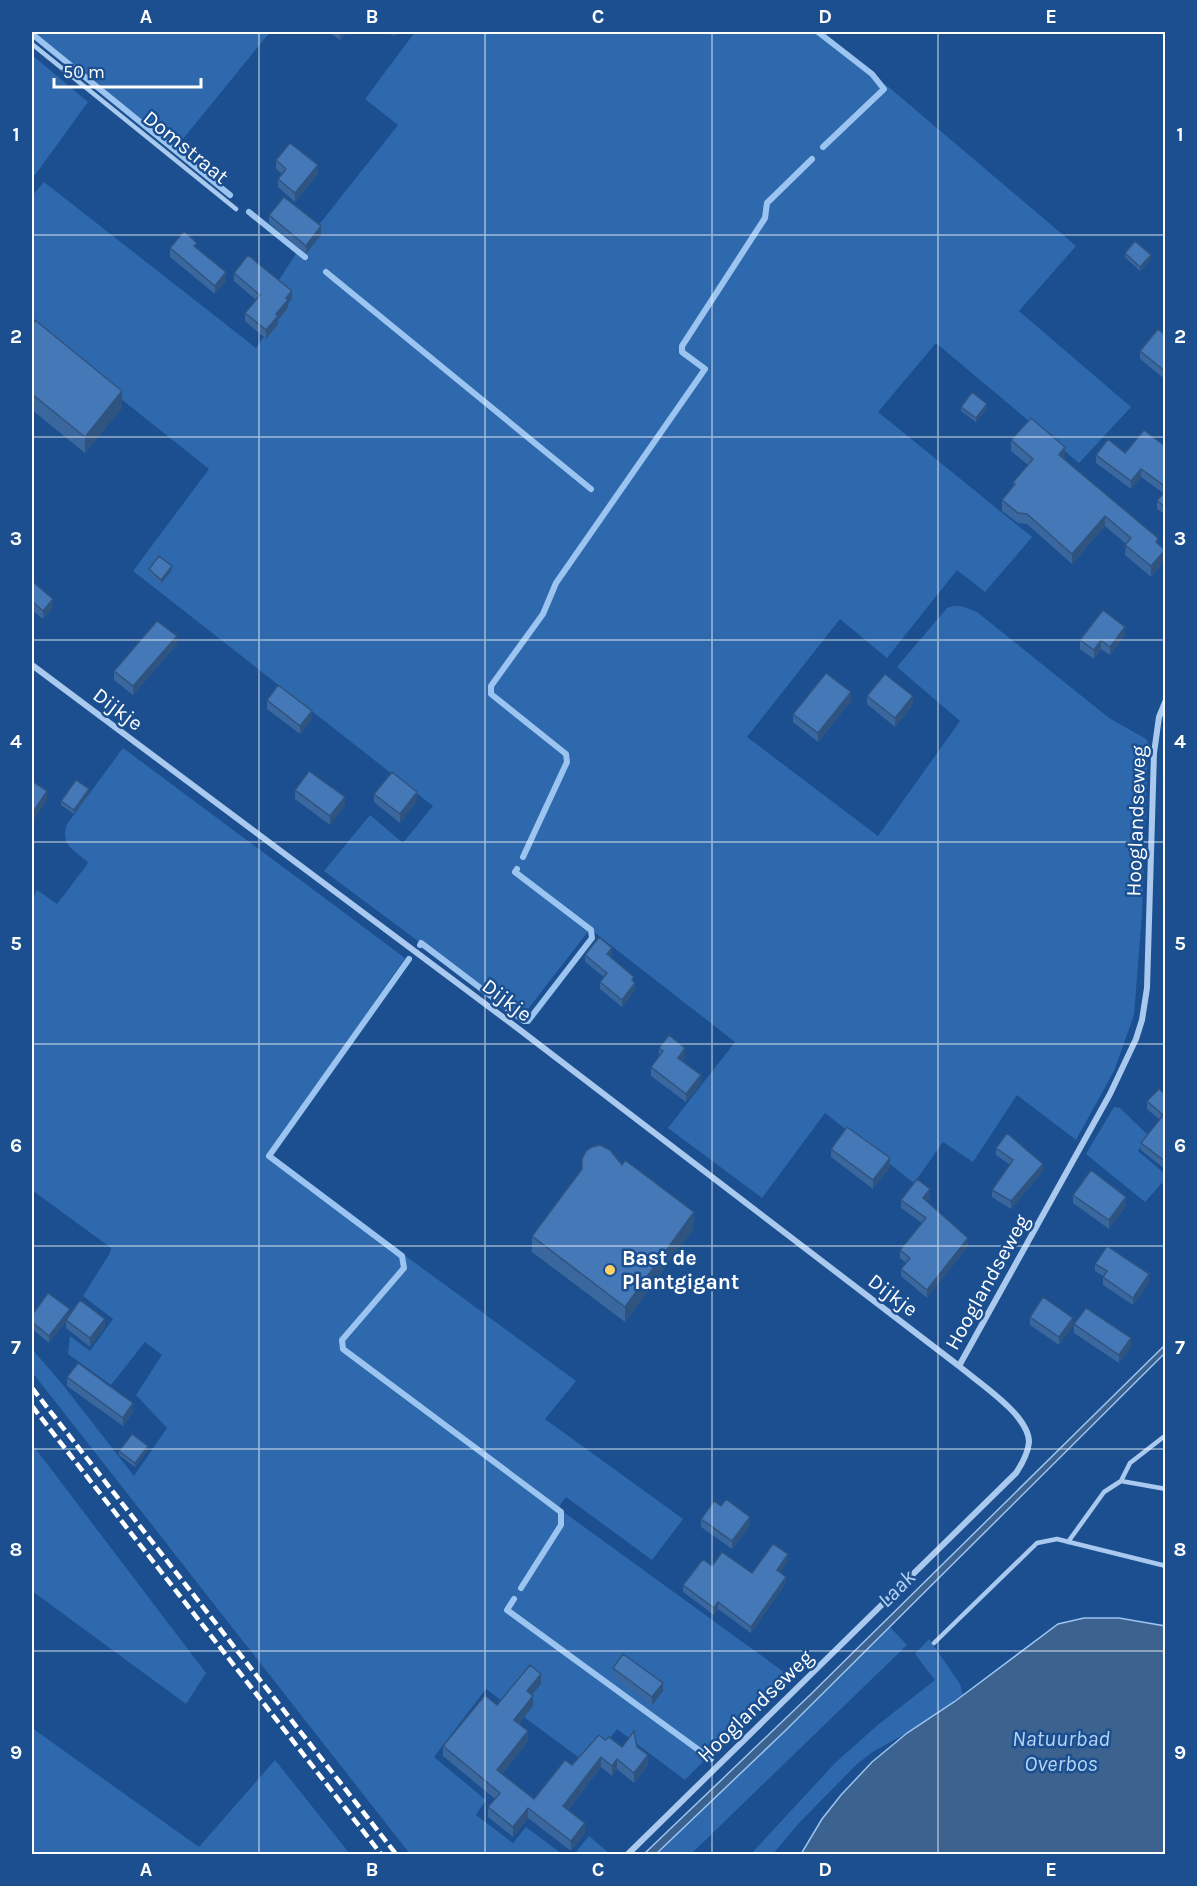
<svg xmlns="http://www.w3.org/2000/svg" width="1197" height="1886" font-family="Karla,sans-serif">
<style>
.green{fill:#2e69ad}
.water{fill:#3c6290;stroke:#9cc4f0;stroke-width:1.5}
.lines{fill:none;stroke-linecap:round;stroke-linejoin:round}
.stream{stroke:#9cc4f0;stroke-width:6}
.service{stroke:#a9c9ee;stroke-width:4.5}
.minor{stroke:#a9c9ee;stroke-width:6}
.rail{stroke:#fff;stroke-width:4.5;stroke-dasharray:10 4.5;stroke-linecap:butt}
.wall{fill:#3a679d}
.shaded-wall{fill:#305480}
.building{fill:#4478b7;stroke:#305480;stroke-width:1.5}
.grid{fill:none;stroke:#fff;stroke-width:1.5;stroke-opacity:0.55}
.poi-dot{fill:#ffd166;stroke:#1b4f8f;stroke-width:2}
.labels{text-anchor:middle;stroke-width:5;stroke-linejoin:round;paint-order:stroke}
.street-label{font-size:21px;fill:#fff;stroke:#1b4f8f}
.poi-label{font-size:21px;font-weight:bold;fill:#fff;stroke:#1b4f8f;text-anchor:start}
.water-label{font-size:22px;font-style:italic;fill:#b5d3f5;stroke:#1b4f8f}
.neatline{fill:none;stroke:#fff;stroke-width:2}
.grid-label{font-size:20px;text-anchor:middle;font-weight:bold;fill:#fff}
</style>
<rect width="100%" height="100%" fill="#1b4f8f"/>
<!-- green -->
<path class="green" d="M32 32H270L174 150 32 34Z
M415 32H818L891 89 1076 246 1019 311 1131 407 1079 463 936 343 878 412 1032 537 985 592 957 570 887 658 840 619 747 737 878 836 960 721 897 667 947 608C958 603 967 608 977 612L1109 718 1146 739 1148 742 1142 914 1134 1015 1114 1071 1076 1140 1017 1095 973 1162 943 1142 914 1183 825 1113 762 1198 668 1128 735 1042 590 929 521 1018 324 871 370 815 403 843 433 806 133 571 209 469 32 328V196L44 182 256 348 288 302 274 288 295 255 398 125 365 99Z
M32 55 88 102 35 175 32 172Z
M123 748 405 958 268 1155 576 1381 545 1419 683 1519 652 1560 566 1497 558 1508 788 1675 685 1780 617 1729 589 1765 486 1689 434 1757 486 1800 476 1815 513 1843 526 1827 562 1854H410L32 1372V1349L63 1385 134 1476 167 1428 136 1395 162 1355 145 1342 111 1385 68 1354 70 1336 90 1351 113 1319 83 1296 110 1253 111 1248 32 1190V900L37 890 57 904 86 866 88 862C73 849 60 845 67 824Z
M1114 1107 1120 1108 1149 1136 1138 1151 1165 1174V1185L1162 1183 1145 1202 1086 1154Z
M32 1444 206 1673 186 1704 32 1591Z
M889 1626 907 1645 691 1854H656L786 1730Z
M929 1639 960 1684 963 1695 907 1733 874 1751 857 1764 799 1823 773 1854H751L836 1762 879 1724 935 1680 915 1654Z
M32 1728 199 1847 275 1760 350 1854H32Z
M589 1836 610 1854H574Z"/>
<!-- water -->
<path class="water" d="M1165 1345V1353L786 1730 656 1854H644L810 1695Z
M1084 1618H1119L1165 1626V1854H801L822 1819 841 1795 872 1762 907 1733 954 1702 1058 1624Z"/>
<g class="lines">
<!-- stream -->
<path class="stream" d="M818 32 872 74 884 89 823 147
M32 34 230 195
M249 212 305 257
M326 272 591 489
M523 857 567 762 566 754 491 694V686L543 614 556 583 705 369 682 352V346L765 218 767 203 812 159
M420 945 421 943 524 1021H528L592 938 591 930 515 872 517 869
M409 959 269 1156 402 1256 404 1268 342 1340 343 1349 561 1512V1525L521 1588
M514 1599 507 1610 711 1759"/>
<!-- service -->
<path class="service" d="M32 44 236 209
M1121 1481 1130 1463 1166 1435
M1068 1542 1104 1492 1121 1481 1166 1489
M934 1643 1037 1543 1057 1539 1166 1566"/>
<!-- minor -->
<path class="minor" d="M32 665 520 1030 959 1366C979 1383 1029 1415 1029 1442 1028 1453 1022 1464 1016 1473L628 1854
M959 1366 1110 1094 1136 1039 1142 1020 1147 988 1154 753 1159 717 1166 700"/>
<!-- rail -->
<path class="rail" d="M32 1388 396 1854
M32 1406 381 1854"/>
</g>
<!-- wall -->
<path class="wall" d="M329 32H347L340 40Z
M388 32H398L394 36Z
M276 160 318 174 295 202 278 187V179L282 174 276 169Z
M269 215 321 235 306 254 269 223Z
M170 248 226 281 215 294 170 257Z
M1125 253 1151 259 1140 271 1125 257Z
M234 273 292 299 288 304V308L278 320V324L266 339 245 321V313L256 300 234 281Z
M32 325 122 408 85 453 32 410Z
M1166 336V380L1140 359V351Z
M961 407 987 408 976 422 961 411Z
M1011 440 1065 458 1064 459 1158 544 1165 560 1151 577 1125 555 1126 544 1105 526 1072 564 1027 524 1018 523 1002 511V500L1013 486V482L1028 465 1011 451Z
M1166 447V515L1157 509V501L1163 493 1141 477 1131 489 1096 463V455L1125 453Z
M149 569 172 570 161 584 149 574Z
M32 581 53 607 43 619 32 610Z
M1125 635 1110 655 1101 649 1094 659 1080 649V640Z
M177 644 133 695 114 680V671Z
M867 696 913 705 895 727 867 704Z
M267 700 312 719 300 734 267 709Z
M851 701 818 742 793 722V714Z
M295 790 345 805 330 825 295 799Z
M89 793 74 814 61 805V801Z
M374 794 417 801 400 823 374 802Z
M585 955H612L611 957 634 982 635 990 622 1007 600 989V982L604 977 585 962Z
M659 1048 685 1056 682 1061 701 1083 686 1102 651 1076V1067L659 1056Z
M1166 1095V1170L1141 1150V1143L1160 1120 1147 1109V1101Z
M996 1148 1043 1171 1011 1209 992 1197V1190L1010 1165 996 1155Z
M831 1149 890 1167 873 1189 831 1157Z
M582 1159 694 1228 625 1322 532 1252V1236L582 1170Z
M1073 1195 1126 1206 1109 1229 1073 1203Z
M930 1197 926 1201 968 1246 927 1298 901 1276V1269L906 1263 900 1258V1250L922 1223 901 1208V1200Z
M1095 1264 1149 1282 1133 1305 1103 1285V1276L1095 1271Z
M32 1315H70L105 1327 90 1347 66 1328V1321L49 1343 32 1329Z
M1030 1317 1073 1326 1059 1345 1030 1325Z
M1074 1324 1131 1347 1119 1363 1074 1333Z
M67 1377 133 1412 123 1426 67 1386Z
M148 1450 135 1467 119 1455V1451Z
M701 1519 750 1525 732 1549 701 1527Z
M788 1561 780 1572 786 1583 751 1633 718 1609 714 1615 683 1592V1585L712 1566 752 1573Z
M613 1668 663 1691 652 1705 613 1676Z
M541 1684 532 1695 533 1706 519 1723 528 1741 502 1774 534 1799 572 1765 605 1740 622 1747H637L648 1765 634 1783 617 1769 612 1776 601 1767 568 1810 585 1833 571 1851 528 1818 513 1837 488 1817V1807L495 1799 443 1756V1746L497 1705Z"/>
<!-- shaded-wall -->
<path class="shaded-wall" d="M340 32H347L340 40Z
M318 165V174L295 202V193Z
M321 226V235L306 254V246Z
M1151 255V259L1140 271V267Z
M226 272V281L215 294V286Z
M292 291V299L288 304V308L278 320V324L266 339V330L286 298Z
M122 391V408L85 453V437Z
M987 404V408L976 422V418Z
M1065 447V458L1059 465V455Z
M1141 469V477L1131 489V481Z
M1105 516V526L1072 564V554Z
M1165 550V560L1151 577V566Z
M172 566V570L161 584V580Z
M53 599V607L43 619V611Z
M1125 627V635L1110 655V647Z
M177 636V644L133 695V686Z
M1101 640V649L1094 659V650Z
M851 692V701L818 742V733Z
M913 696V705L895 727V718Z
M312 711V719L300 734V726Z
M89 789V793L74 814V810Z
M47 791V800L32 823V814Z
M417 792V801L400 823V814Z
M345 797V805L330 825V816Z
M612 948V955L607 961V954Z
M635 983V990L622 1007V1000Z
M685 1048V1056L678 1066V1058Z
M701 1075V1083L686 1102V1094Z
M890 1158V1167L873 1189V1180Z
M1043 1164V1171L1011 1209V1201Z
M930 1189V1197L923 1206V1198Z
M1126 1197V1206L1109 1229V1220Z
M694 1212V1228L625 1322V1307Z
M968 1238V1246L927 1298V1290Z
M1149 1274V1282L1133 1305V1298Z
M70 1309V1316L49 1343V1336Z
M1073 1318V1326L1059 1345V1337Z
M105 1319V1327L90 1347V1338Z
M1131 1338V1347L1119 1363V1355Z
M133 1403V1412L123 1426V1418Z
M148 1446V1450L135 1467V1463Z
M750 1517V1525L732 1549V1541Z
M788 1554V1561L777 1577V1570Z
M786 1577V1583L751 1633V1627Z
M718 1602V1609L714 1615V1608Z
M541 1674V1684L527 1701V1691Z
M663 1683V1691L652 1705V1697Z
M533 1696V1706L514 1730V1720Z
M528 1731V1741L497 1780V1770Z
M648 1755V1765L634 1783V1773Z
M601 1757V1767L563 1816V1806Z
M617 1759V1769L612 1776V1766Z
M528 1808V1818L513 1837V1827Z
M585 1823V1833L571 1851V1841Z"/>
<!-- building -->
<path class="building" d="M290 143 318 165 295 193 278 179 286 169 276 160Z
M284 197 321 226 306 246 269 215Z
M184 231 197 243 194 246 226 272 215 286 170 248Z
M1135 241 1151 255 1140 267 1125 253Z
M248 255 292 291 286 298 288 300 276 314 278 316 266 330 245 313 260 295 234 273Z
M35 320 122 391 85 437 32 394V325Z
M1158 329 1166 336V372L1140 351Z
M972 392 987 404 976 418 961 407Z
M1031 418 1065 447 1059 455 1158 538 1156 542 1165 550 1151 566 1125 545 1131 538 1105 516 1072 554 1027 514 1018 513 1002 500 1015 484 1013 482 1033 459 1011 440Z
M1144 430 1166 447V487L1141 469 1131 481 1096 455 1108 439 1125 453Z
M1166 490V507L1157 501Z
M159 556 172 566 161 580 149 569Z
M32 581 53 599 43 611 32 601Z
M1103 610 1125 627 1110 647 1101 640 1094 650 1080 640Z
M157 621 177 636 133 686 114 671Z
M826 673 851 692 818 733 793 714Z
M885 674 913 696 895 718 867 696Z
M278 685 312 711 300 726 267 700Z
M309 771 345 797 330 816 295 790Z
M392 772 417 792 400 814 374 794Z
M76 780 89 789 74 810 61 801Z
M32 781 47 791 32 814Z
M599 937 612 948 607 954 634 977 632 980 635 983 622 1000 600 982 607 973 585 955Z
M669 1035 685 1048 678 1058 701 1075 686 1094 651 1067 663 1051 659 1048Z
M1159 1089 1166 1095V1162L1141 1143 1163 1115 1147 1101Z
M847 1127 890 1158 873 1180 831 1149Z
M1007 1133 1043 1164 1011 1201 992 1190 1013 1160 996 1148Z
M600 1145 610 1150 622 1165 625 1160 694 1212 625 1307 532 1236 582 1169V1159L586 1151 592 1147Z
M1091 1170 1126 1197 1109 1220 1073 1195Z
M917 1179 930 1189 923 1198 968 1238 927 1290 901 1269 910 1258 900 1250 926 1218 901 1200Z
M1107 1246 1149 1274 1133 1298 1103 1277 1107 1271 1095 1264Z
M48 1293 70 1309 49 1336 32 1322V1315Z
M1043 1297 1073 1318 1059 1337 1030 1317Z
M80 1300 105 1319 90 1338 66 1320Z
M1086 1308 1131 1338 1119 1355 1074 1324Z
M78 1363 133 1403 123 1418 67 1377Z
M132 1434 148 1446 135 1463 119 1451Z
M726 1499 750 1517 732 1541 701 1519 714 1501 721 1506Z
M773 1544 788 1554 777 1570 786 1577 751 1627 718 1602 714 1608 683 1585 703 1559 712 1566 722 1552 752 1573Z
M623 1654 663 1683 652 1697 613 1668Z
M530 1665 541 1674 527 1691 533 1696 514 1720 528 1731 497 1770 534 1799 565 1760 572 1765 599 1735 605 1740 609 1737 622 1747 634 1731 637 1747 648 1755 634 1773 617 1759 612 1766 601 1757 563 1806 585 1823 571 1841 528 1808 513 1827 488 1807 500 1793 443 1746 485 1695 497 1705Z"/>
<!-- grid -->
<path class="grid" d="M259 32V1854M485 32V1854M712 32V1854M938 32V1854M32 235H1166M32 437H1166M32 640H1166M32 842H1166M32 1044H1166M32 1246H1166M32 1449H1166M32 1651H1166"/>
<!-- markers -->
<circle class="poi-dot" cx="610" cy="1270" r="6"/>
<g class="labels">
<!-- street labels -->
<g class="street-label">
<text transform="translate(186 147) rotate(39)" y="7">Domstraat</text>
<text transform="translate(118 709) rotate(37)" y="7">Dijkje</text>
<text transform="translate(1136 821) rotate(-88)" y="7">Hooglandseweg</text>
<text transform="translate(507 1000) rotate(37)" y="7">Dijkje</text>
<text transform="translate(987 1282) rotate(-61)" y="7">Hooglandseweg</text>
<text transform="translate(893 1295) rotate(37)" y="7">Dijkje</text>
<text transform="translate(755 1706) rotate(-44)" y="7">Hooglandseweg</text>
</g>
<!-- poi labels -->
<g class="poi-label">
<text x="622" y="1265">Bast de<tspan x="622" dy="24">Plantgigant</tspan></text>
</g>
<!-- water labels -->
<g class="water-label">
<text transform="translate(896 1588) rotate(-45)" y="8">Laak</text>
<text x="1061" y="1746">Natuurbad<tspan x="1061" dy="25">Overbos</tspan></text>
</g>
</g>
<!-- border -->
<rect width="1197" height="1886" fill="none" stroke="#1b4f8f" stroke-width="66"/>
<!-- scale -->
<path d="M54 78v9h147v-9" fill="none" stroke="#ffffff" stroke-width="3"/>
<text x="63" y="78" font-size="18" fill="#ffffff" stroke="#1b4f8f" stroke-width="4.5" paint-order="stroke">50 m</text>
<rect x="33" y="33" width="1131" height="1820" class="neatline"/>
<g class="grid-label">
<text x="146" y="23">A</text>
<text x="372" y="23">B</text>
<text x="598" y="23">C</text>
<text x="825" y="23">D</text>
<text x="1051" y="23">E</text>
<text x="16" y="141">1</text>
<text x="1180" y="141">1</text>
<text x="16" y="343">2</text>
<text x="1180" y="343">2</text>
<text x="16" y="545">3</text>
<text x="1180" y="545">3</text>
<text x="16" y="748">4</text>
<text x="1180" y="748">4</text>
<text x="16" y="950">5</text>
<text x="1180" y="950">5</text>
<text x="16" y="1152">6</text>
<text x="1180" y="1152">6</text>
<text x="16" y="1354">7</text>
<text x="1180" y="1354">7</text>
<text x="16" y="1556">8</text>
<text x="1180" y="1556">8</text>
<text x="16" y="1759">9</text>
<text x="1180" y="1759">9</text>
<text x="146" y="1876">A</text>
<text x="372" y="1876">B</text>
<text x="598" y="1876">C</text>
<text x="825" y="1876">D</text>
<text x="1051" y="1876">E</text>
</g>
</svg>
